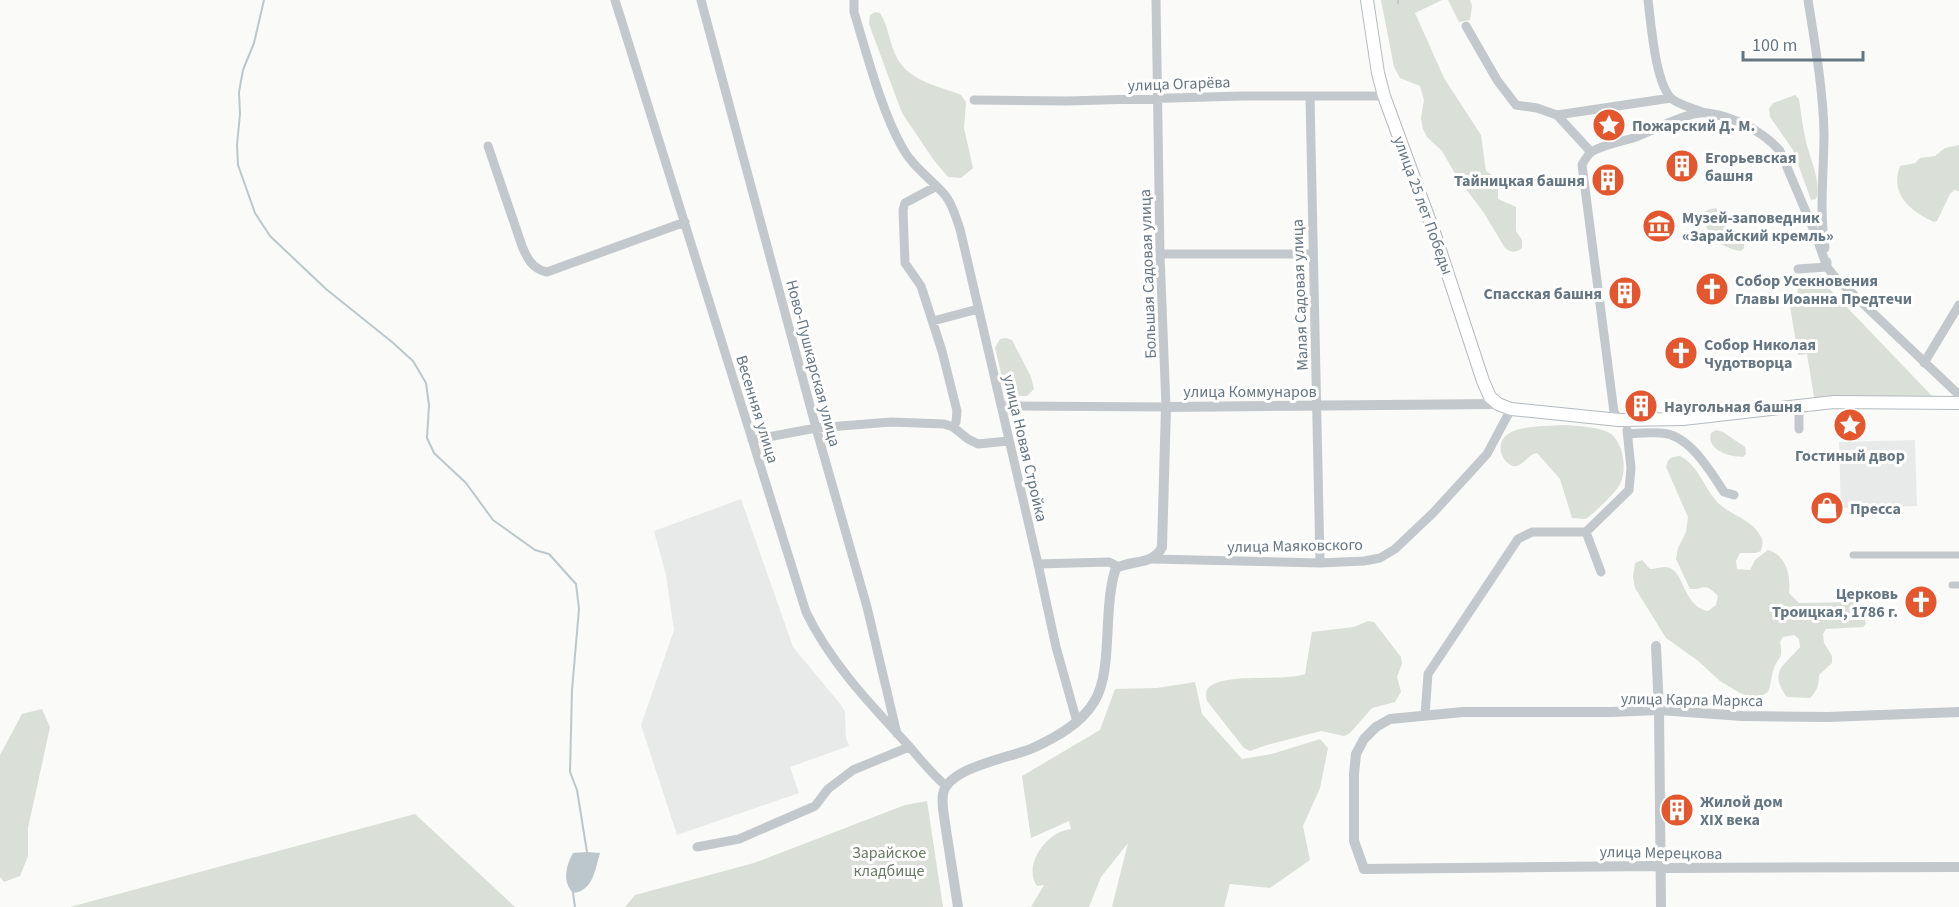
<svg xmlns="http://www.w3.org/2000/svg" width="1959" height="907" font-family="'Source Sans 3',sans-serif">
<style>
.built{fill:#e8e9e9}
.green{fill:#dadfd7}
.water{fill:#bbc7cb}
.lines{fill:none;stroke-linecap:round;stroke-linejoin:round}
.stream{stroke:#bbc7cb;stroke-width:2}
.secondary-casing{stroke:#b3babf;stroke-width:14}
.pedestrian{stroke:#c3c8cc;stroke-width:7}
.minor{stroke:#c3c8cc;stroke-width:9}
.tertiary{stroke:#c3c8cc;stroke-width:10}
.secondary{stroke:#fff;stroke-width:12}
.labels{text-anchor:middle;stroke-width:6;stroke-linejoin:round;paint-order:stroke}
.street-label{font-size:16px;fill:#657683;stroke:#fff}
.poi-label{font-size:16px;font-weight:bold;fill:#657683;stroke:#fff;text-anchor:start}
.park-label{font-size:16px;fill:#687a64;stroke:#fff}
</style>
<rect width="100%" height="100%" fill="#fafaf8"/>
<!-- built -->
<path class="built" d="M1915 440 1917 506 1841 508 1839 442Z
M741 499 793 647 841 705 845 712 846 738 849 746 790 767 799 793 677 835 641 725 674 630 666 575 654 531Z"/>
<!-- green -->
<path class="green" d="M1381 0H1442L1415 13 1444 78 1481 135 1486 171 1498 179V199L1516 207V231L1522 240V248C1515 253 1512 253 1505 248L1484 213 1457 177 1442 151 1427 137 1423 129 1421 118 1424 100 1420 86 1400 78 1394 67Z
M1448 0H1470L1472 6 1470 20 1459 22Z
M875 12 880 13C889 27 889 43 897 58 909 81 939 86 961 95L966 102 964 128 973 168 961 178 948 177 933 159 902 113 869 24 870 15Z
M1795 95 1799 99C1801 114 1803 128 1806 142 1810 159 1822 183 1816 199L1811 200 1793 150 1770 117 1769 109 1773 103Z
M1959 145V191L1954 190 1950 194 1937 221 1934 222C1911 212 1889 194 1900 166L1915 163 1920 158 1935 156 1945 148Z
M1716 208 1727 228 1744 243V248L1741 251C1722 249 1702 233 1704 213L1707 210Z
M1816 275 1934 398 1814 397 1807 354 1798 355 1788 294 1798 293 1796 279Z
M1006 338 1012 340 1031 377 1034 389 1027 396H1013L1005 390 995 348 1000 339Z
M1562 425C1577 426 1593 426 1608 432 1623 440 1627 467 1621 482 1618 491 1594 513 1586 519L1572 518 1560 479 1537 453C1528 454 1522 468 1513 466 1508 465 1502 458 1501 452 1496 423 1544 427 1562 425Z
M1716 430 1723 432 1745 447 1746 454 1743 457C1729 457 1706 450 1711 433Z
M1680 456C1699 466 1704 488 1718 503 1732 516 1752 519 1761 537 1764 542 1762 546 1761 551L1756 553H1740L1736 561 1737 569 1750 570 1755 560 1768 550C1787 555 1791 577 1789 593L1799 603 1858 602 1862 608 1866 624 1863 627 1826 629 1823 634 1824 643 1832 656V663L1819 675C1819 685 1817 691 1810 698L1787 697C1768 672 1784 666 1800 647L1799 639 1794 635 1783 637 1780 642C1784 662 1777 656 1773 671 1771 678 1771 685 1768 692L1759 697 1753 698 1740 693 1720 681 1697 660 1666 638 1635 588 1633 577 1635 563 1642 560 1650 569C1655 569 1661 567 1665 567 1685 567 1681 606 1708 611L1716 605 1718 596C1704 581 1705 590 1690 589L1676 559 1678 548 1686 532 1688 517 1666 467C1668 458 1671 457 1680 456Z
M1368 621 1374 622 1401 657 1402 664 1397 677 1401 692 1395 702 1372 708 1350 733 1344 736 1321 731 1267 745 1250 751 1244 748 1207 701C1206 696 1205 691 1209 687 1226 672 1282 682 1305 674L1312 632 1354 627Z
M1195 682 1202 714 1242 759 1272 754 1320 739 1328 748 1320 788 1303 826 1310 860 1270 888 1230 884 1224 907H1112L1128 843 1101 877 1089 907H1031L1044 885 1037 886C1022 864 1048 831 1071 829L1069 821 1031 838 1022 776 1100 730 1115 689 1157 688Z
M42 709 50 727 28 828V856L20 876 4 882 0 877V755L22 714Z
M927 801 943 907H625L635 895 754 863 905 805Z
M415 814 515 907H70Z"/>
<!-- water -->
<path class="water" d="M587 852 600 853C595 870 593 891 573 893 562 881 566 866 573 853Z"/>
<g class="lines">
<!-- stream -->
<path class="stream" d="M264 0 254 43 243 70 239 92 240 114 237 145 238 165 255 213 270 236 326 289 392 342 413 361 426 383 429 405 427 438 434 453 466 483 493 520 535 550 549 554 576 584 579 609 572 690 570 772 577 790 587 852
M1398 0V3
M573 893 575 907"/>
<defs>
<path id="secondary" d="M1367 0 1378 73 1384 96 1436 238 1483 381 1490 397 1498 404 1511 409 1619 420 1683 419 1834 402 1959 403"/>
</defs>
<!-- secondary casing -->
<use href="#secondary" class="secondary-casing"/>
<!-- pedestrian -->
<path class="pedestrian" d="M1853 555H1959
M1952 585H1959"/>
<!-- minor -->
<path class="minor" d="M615 0 806 612C830 662 870 704 908 745 921 760 930 772 946 786
M701 0 816 428 867 607 897 734
M854 0V12C867 54 881 110 902 147 912 166 931 179 945 195 953 205 956 218 960 229L1038 564 1056 647 1077 722
M1648 0C1651 22 1655 84 1672 99 1680 105 1692 108 1702 112
M1808 0C1815 44 1823 89 1824 133 1824 172 1819 210 1825 248
M1466 26 1497 80 1516 105 1537 108 1557 115 1591 152
M1310 97C1312 252 1318 408 1320 563
M974 100 1067 101 1242 96H1384
M1557 115 1671 98
M488 146 522 246C527 258 532 269 547 272L685 222
M935 187 905 203 903 210 905 263 921 286 942 351 957 411 956 422 953 427
M1160 254H1312
M1798 269 1827 267V262
M933 321 978 309
M1924 363 1959 305
M1799 405V429
M1001 406 1166 407 1160 254 1156 0
M1619 420 1614 412 1582 165C1585 159 1588 154 1593 151 1605 144 1620 142 1633 138 1653 131 1687 111 1708 113 1734 117 1763 131 1780 151L1815 233 1827 267 1834 276 1959 395
M1628 434C1639 433 1650 432 1661 433 1689 434 1710 471 1724 492L1734 495
M752 440 816 428 891 422 944 424 953 427 968 439 978 444 1008 441
M1586 532 1629 490 1631 468 1627 430
M1586 532 1601 572
M1152 559 1320 563 1364 561 1380 558 1395 549 1433 513 1487 454 1511 409
M1038 564 1109 562 1115 565 1116 568
M1425 715 1428 674 1518 539 1532 532H1586
M697 847 739 839 815 806 828 789 853 770 909 747"/>
<!-- tertiary -->
<path class="tertiary" d="M1656 646 1659 710 1661 907
M1959 712 1828 717 1742 716 1659 710 1611 712H1463L1390 719 1376 727 1364 739 1356 754 1354 774V841L1364 869 1652 866 1668 868 1959 867
M958 907C954 881 950 856 946 830 945 819 941 806 943 794 948 767 1010 758 1033 748 1055 738 1081 724 1094 702 1114 670 1102 608 1116 568 1132 560 1154 565 1162 547L1166 407 1498 404"/>
<!-- secondary -->
<use href="#secondary" class="secondary"/>
</g>
<!-- icons -->
<defs>
<symbol id="sight-disc" viewBox="-11 -11 22 22"><circle r="9.5" fill="#e4572e" stroke="#fff"/><path d="M0-6L1.8-2.2L6-1.7L2.9 1.2L3.7 5.4L0 3.3L-3.7 5.4L-2.9 1.2L-6-1.7L-1.8-2.2Z" fill="#fff"/></symbol>
<symbol id="building-disc" viewBox="-11 -11 22 22"><circle r="9.5" fill="#e4572e" stroke="#fff"/><path d="M-4-6H4V6H1V3H-1V6H-4ZM-2.5-4.3h1.7v1.8h-1.7ZM.8-4.3h1.7v1.8H.8ZM-2.5-1h1.7V.8h-1.7ZM.8-1h1.7V.8H.8Z" fill="#fff"/></symbol>
<symbol id="museum-disc" viewBox="-11 -11 22 22"><circle r="9.5" fill="#e4572e" stroke="#fff"/><path d="M0-6L6-3V-2H-6V-3ZM-5-1h2V3h-2ZM-1-1h2V3h-2ZM3-1h2V3H3ZM-6 4H6V6H-6Z" fill="#fff"/></symbol>
<symbol id="church-disc" viewBox="-11 -11 22 22"><circle r="9.5" fill="#e4572e" stroke="#fff"/><path d="M-1.2-6h2.4v3.5h3.3v2.4h-3.3V6h-2.4V-.1h-3.3v-2.4h3.3Z" fill="#fff"/></symbol>
<symbol id="shop-disc" viewBox="-11 -11 22 22"><circle r="9.5" fill="#e4572e" stroke="#fff"/><path d="M-5-2.5h2.3a2.7 3.5 0 0 1 5.4 0H5L5.5 6h-11ZM-1.5-2.5h3a1.5 2.3 0 0 0-3 0Z" fill="#fff"/></symbol>
</defs>
<g fill-rule="evenodd">
<use href="#sight-disc" x="1590" y="106" width="38" height="38"/>
<use href="#building-disc" x="1663" y="147" width="38" height="38"/>
<use href="#building-disc" x="1589" y="161" width="38" height="38"/>
<use href="#museum-disc" x="1640" y="207" width="38" height="38"/>
<use href="#church-disc" x="1693" y="270" width="38" height="38"/>
<use href="#building-disc" x="1606" y="274" width="38" height="38"/>
<use href="#church-disc" x="1662" y="334" width="38" height="38"/>
<use href="#building-disc" x="1622" y="387" width="38" height="38"/>
<use href="#sight-disc" x="1831" y="406" width="38" height="38"/>
<use href="#shop-disc" x="1808" y="489" width="38" height="38"/>
<use href="#church-disc" x="1902" y="583" width="38" height="38"/>
<use href="#building-disc" x="1658" y="791" width="38" height="38"/>
</g>
<g class="labels">
<!-- street labels -->
<g class="street-label">
<text transform="translate(1179 83) rotate(-2)" y="6">улица Огарёва</text>
<text transform="translate(1424 205) rotate(70)" y="6">улица 25 лет Победы</text>
<text transform="translate(1147 274) rotate(-92)" y="6">Большая Садовая улица</text>
<text transform="translate(1299 295) rotate(-92)" y="6">Малая Садовая улица</text>
<text transform="translate(814 363) rotate(75)" y="6">Ново-Пушкарская улица</text>
<text x="1250" y="397">улица Коммунаров</text>
<text transform="translate(758 409) rotate(73)" y="6">Весенняя улица</text>
<text transform="translate(1026 448) rotate(77)" y="6">улица Новая Стройка</text>
<text transform="translate(1295 545) rotate(-1)" y="6">улица Маяковского</text>
<text transform="translate(1692 699) rotate(1)" y="6">улица Карла Маркса</text>
<text transform="translate(1661 852) rotate(1)" y="6">улица Мерецкова</text>
</g>
<!-- poi labels -->
<g class="poi-label">
<text x="1632" y="131">Пожарский Д. М.</text>
<text x="1705" y="163">Егорьевская<tspan x="1705" dy="18">башня</tspan></text>
<text x="1585" y="186" text-anchor="end">Тайницкая башня</text>
<text x="1682" y="223">Музей-заповедник<tspan x="1682" dy="18">«Зарайский кремль»</tspan></text>
<text x="1735" y="286">Собор Усекновения<tspan x="1735" dy="18">Главы Иоанна Предтечи</tspan></text>
<text x="1602" y="299" text-anchor="end">Спасская башня</text>
<text x="1704" y="350">Собор Николая<tspan x="1704" dy="18">Чудотворца</tspan></text>
<text x="1664" y="412">Наугольная башня</text>
<text x="1850" y="461" text-anchor="middle">Гостиный двор</text>
<text x="1850" y="514">Пресса</text>
<text x="1898" y="599" text-anchor="end">Церковь<tspan x="1898" dy="18">Троицкая, 1786 г.</tspan></text>
<text x="1700" y="807">Жилой дом<tspan x="1700" dy="18">XIX века</tspan></text>
</g>
<!-- park labels -->
<g class="park-label">
<text x="889" y="858">Зарайское<tspan x="889" dy="18">кладбище</tspan></text>
</g>
</g>
<!-- scale -->
<path d="M1743 51v9h120v-9" fill="none" stroke="#657683" stroke-width="3"/>
<text x="1752" y="51" font-size="18" fill="#657683" stroke="#ffffff" stroke-width="4.5" paint-order="stroke">100 m</text>
</svg>
